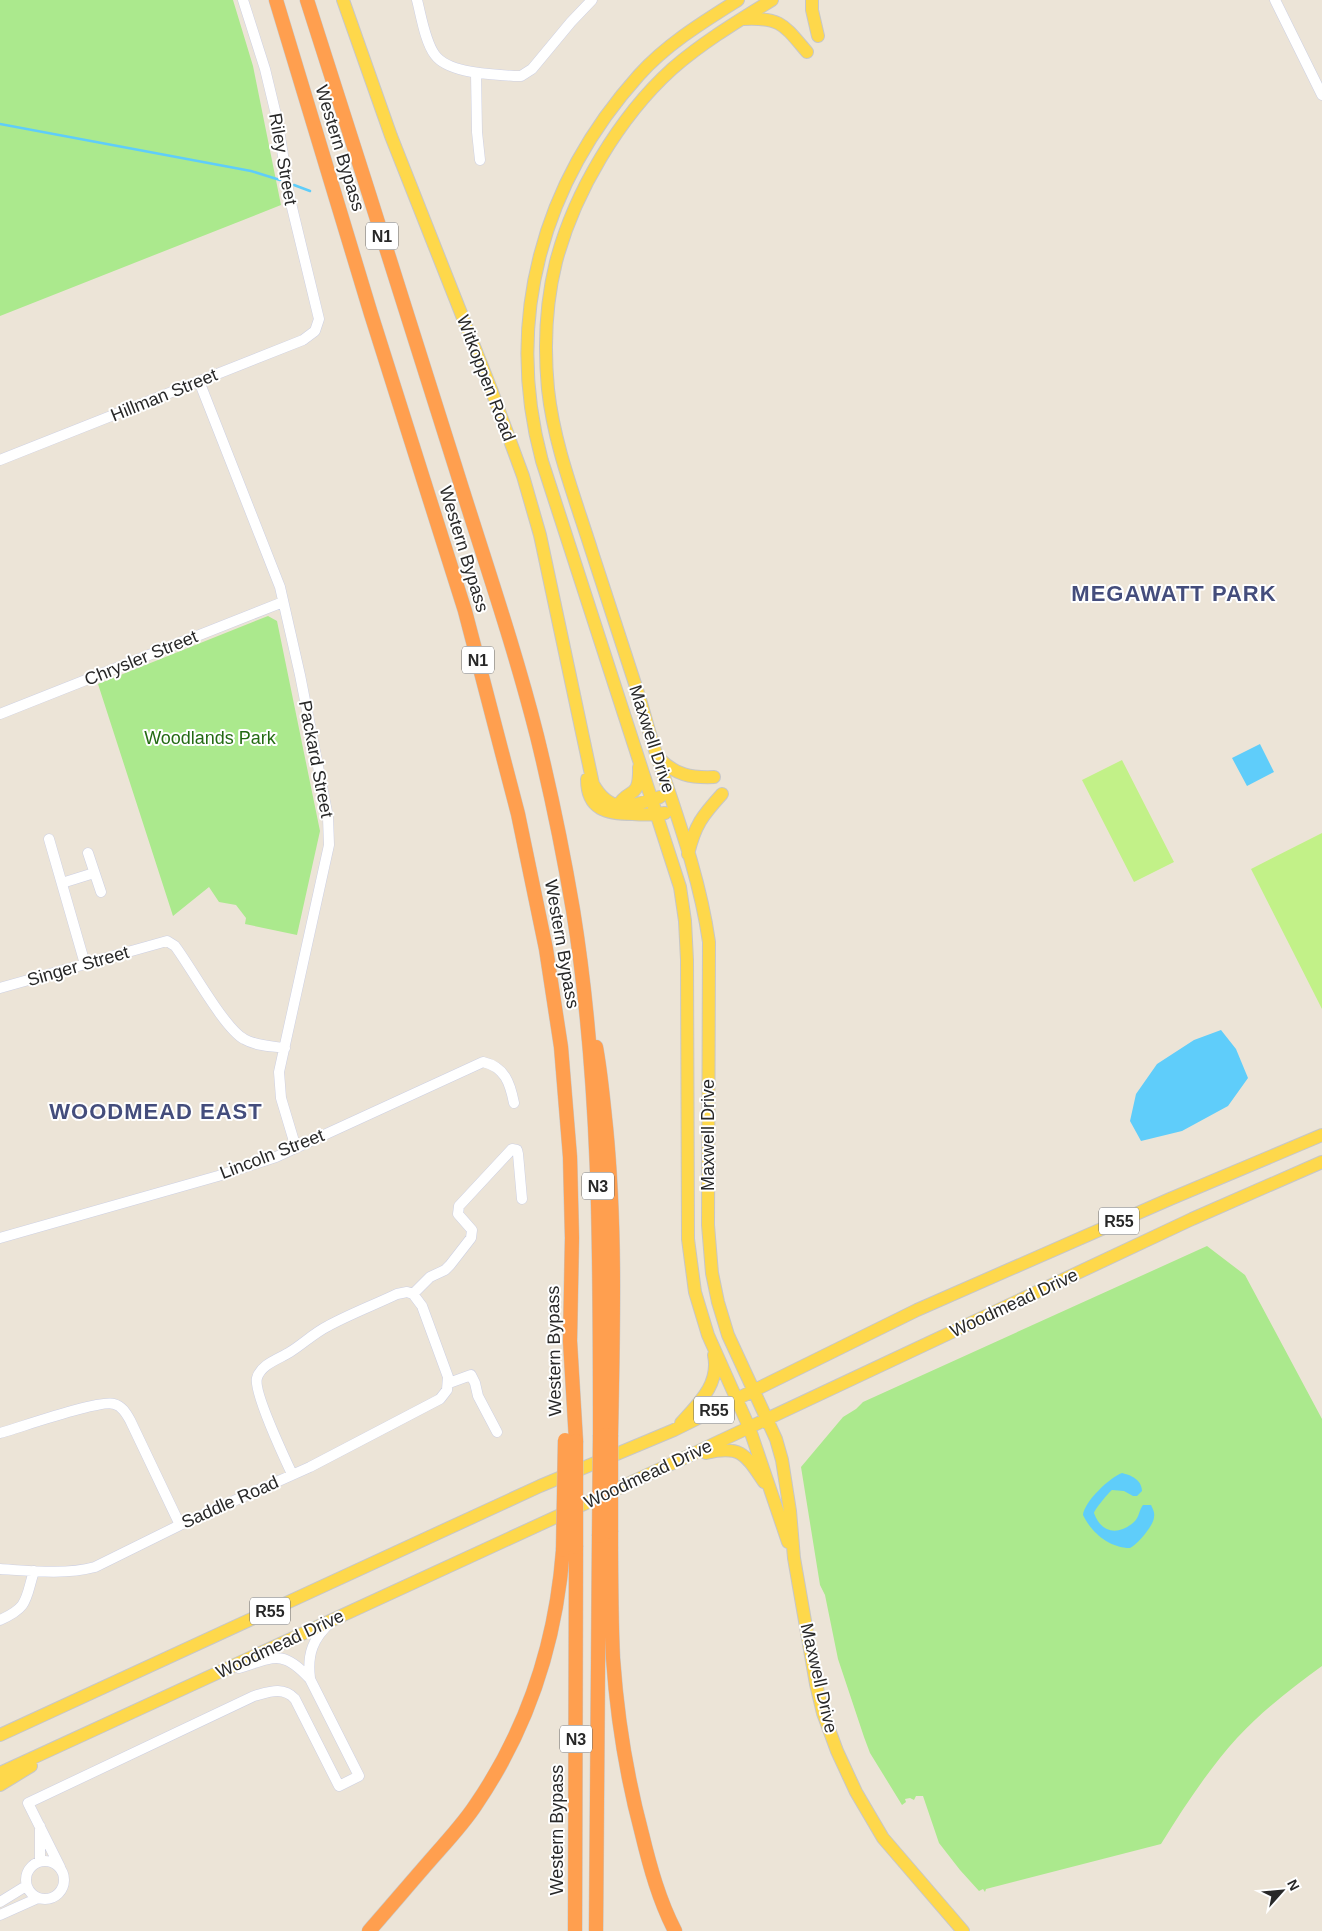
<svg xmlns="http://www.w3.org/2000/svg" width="1322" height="1931" font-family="Helvetica,sans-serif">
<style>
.green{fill:#abe98d}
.pitch{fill:#c2f188}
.water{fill:#5fcdfa}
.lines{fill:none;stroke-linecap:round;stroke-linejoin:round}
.stream{stroke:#5fcdfa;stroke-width:2.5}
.minor-casing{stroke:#cdd0e3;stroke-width:11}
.major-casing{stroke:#c7c7c7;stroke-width:14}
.highway-casing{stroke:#c7c7c7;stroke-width:15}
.minor{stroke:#fff;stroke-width:10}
.major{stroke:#fed84b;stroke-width:12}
.highway{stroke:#ff9f4f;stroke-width:14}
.highway-bridge-casing{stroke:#c7c7c7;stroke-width:15;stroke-linecap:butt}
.highway-bridge{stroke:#ff9f4f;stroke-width:14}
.labels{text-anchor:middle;stroke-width:4;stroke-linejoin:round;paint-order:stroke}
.shield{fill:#fff;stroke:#686868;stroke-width:1}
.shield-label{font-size:16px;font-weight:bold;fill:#282828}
.street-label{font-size:18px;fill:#282828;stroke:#fff}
.park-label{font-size:18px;fill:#236a12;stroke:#fff}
.district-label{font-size:22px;font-weight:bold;letter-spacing:1px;fill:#444d7c;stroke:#fff}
</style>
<rect width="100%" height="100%" fill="#ece4d7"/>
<!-- green -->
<path class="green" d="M0 0H233L253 66 281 205 0 316Z
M268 616 277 621 320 831 297 935 245 924 246 918 236 905 219 902 209 887 173 916 98 684Z
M1207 1246 1245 1275 1322 1419V1666C1292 1688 1263 1710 1237 1738 1208 1770 1184 1807 1161 1844L986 1889 985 1892 983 1889 979 1891 960 1870 939 1843 923 1796H916L914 1800 910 1798 905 1799 906 1802 902 1805 870 1753 864 1737 838 1659 825 1595 820 1585 801 1467 843 1417 856 1409 863 1402Z"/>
<!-- pitch -->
<path class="pitch" d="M1122 760 1174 862 1134 882 1082 780Z
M1322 833V1009L1251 869Z"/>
<!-- water -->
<path class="water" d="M1260 744 1274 772 1247 786 1232 758Z
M1221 1030 1236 1049 1248 1078 1228 1106 1182 1131 1141 1141 1130 1121 1136 1094 1157 1064 1194 1040Z
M1122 1473C1131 1475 1142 1480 1142 1491L1137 1496H1133L1124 1491 1112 1490C1109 1492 1095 1509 1094 1513 1101 1533 1118 1536 1134 1522 1139 1518 1139 1510 1143 1505H1151C1153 1509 1155 1513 1154 1517 1154 1525 1138 1544 1130 1548 1109 1548 1091 1532 1083 1515 1084 1502 1110 1477 1122 1473Z"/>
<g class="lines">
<!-- stream -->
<path class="stream" d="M0 124 251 171 280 180
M294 185 310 191"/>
<defs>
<path id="minor" d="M417 0C421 15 425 42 435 55 449 74 493 74 514 76H521L532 69 571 22 592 0
M1275 0 1322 95
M476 73 477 132 480 160
M199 381 280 587 300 675 328 817 329 845 279 1072 281 1098 296 1148
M0 460 303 340 315 331 319 319 289 195 278 123 265 69 243 0
M0 714 283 602
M49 839 85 964
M88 853 101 892
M62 883 94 873
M0 988 167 941 175 946C191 967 224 1028 244 1039 256 1046 271 1046 285 1048
M0 1238 218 1176 276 1157 483 1062C505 1067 510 1083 514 1103
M413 1294 430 1277 445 1270 450 1265 471 1238 472 1230 458 1214 459 1206 512 1149 517 1150 518 1154 522 1199
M449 1383 471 1375 475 1383 478 1396 497 1432
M0 1433C19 1428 100 1399 114 1404 122 1406 126 1413 130 1420L180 1525
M0 1569C31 1571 65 1575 95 1567L180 1525 310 1467 440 1399 447 1390 448 1377 422 1306 413 1294 407 1292 397 1294C374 1305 350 1314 328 1326 314 1333 303 1344 290 1352 279 1359 261 1364 257 1378 253 1391 285 1459 292 1474
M0 1620C29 1607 25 1600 34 1571
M310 1678C307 1654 313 1638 331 1622
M40 1826V1861
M26 1880a19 19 0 1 1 38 0a19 19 0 1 1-38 0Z
M60 1867 28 1803 254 1696C269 1692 283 1686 295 1699L339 1786 359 1776 310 1679C283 1649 274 1657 239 1668
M0 1902 26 1886
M0 1915 38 1898"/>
<path id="major" d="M343 0 391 136 491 389 523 476 540 535 593 784C611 816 631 806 660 797
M738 0C703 22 667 44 639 75 542 183 504 320 542 461L680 887 685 921 687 960 688 1239 695 1292 708 1335 749 1427 788 1542
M772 0C738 21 703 42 672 69 619 117 574 193 556 262 546 302 544 347 548 389 554 445 575 498 592 552 607 599 623 646 638 693 645 715 650 737 658 759 678 819 700 879 709 942L708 1225 712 1273 718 1302 728 1335 776 1439 782 1460 790 1511 794 1558 816 1684 823 1713 837 1751 856 1792 883 1838 963 1931
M812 0V10L818 36
M743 19C781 17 784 25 807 52
M659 758C675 775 691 778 714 777
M587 779C587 810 607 814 633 814 644 815 654 815 665 813
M618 806C628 787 640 801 639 767
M688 854C695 825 702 816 722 794
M681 1423C699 1403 720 1384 714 1355
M706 1453C741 1445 745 1454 764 1482
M0 1735 540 1486 674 1430 917 1310 1170 1199 1322 1135
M0 1773 684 1458 1192 1219 1322 1162
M0 1785 31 1766"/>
<path id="highway" d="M276 0 371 314 465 611 518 814 546 949 561 1047 570 1157 572 1238 570 1341 576 1441
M307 0C357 155 406 311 455 466 483 556 514 645 537 736 551 793 563 851 573 910 601 1083 600 1260 600 1435
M596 1047C601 1074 603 1100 606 1127 616 1229 613 1332 611 1435
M611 1532C611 1574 611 1616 613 1658 617 1716 627 1778 642 1834 650 1867 659 1900 675 1931
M369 1931C391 1906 412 1881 434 1856 448 1840 463 1824 475 1806 527 1730 556 1642 563 1550
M575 1931 576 1547
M596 1931 599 1536"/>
</defs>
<!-- minor casing -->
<use href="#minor" class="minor-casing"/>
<!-- major casing -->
<use href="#major" class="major-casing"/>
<!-- highway casing -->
<use href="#highway" class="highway-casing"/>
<!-- minor -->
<use href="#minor" class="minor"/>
<!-- major -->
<use href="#major" class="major"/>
<!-- highway -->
<use href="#highway" class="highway"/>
<defs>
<path id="highway-bridge" d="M576 1441V1547
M611 1532V1435
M599 1536 600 1435
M563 1550 565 1440"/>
</defs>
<!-- highway-bridge casing -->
<use href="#highway-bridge" class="highway-bridge-casing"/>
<!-- highway-bridge -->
<use href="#highway-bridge" class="highway-bridge"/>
</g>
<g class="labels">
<!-- shield labels -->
<g class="shield">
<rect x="366" y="222.5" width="32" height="27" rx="4"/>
<rect x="462" y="646.5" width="32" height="27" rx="4"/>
<rect x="582" y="1172.5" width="32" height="27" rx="4"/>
<rect x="1099" y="1207.5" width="40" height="27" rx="4"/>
<rect x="694" y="1396.5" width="40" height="27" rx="4"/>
<rect x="250" y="1597.5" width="40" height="27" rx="4"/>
<rect x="560" y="1725.5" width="32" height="27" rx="4"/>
</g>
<g class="shield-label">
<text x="382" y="242">N1</text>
<text x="478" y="666">N1</text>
<text x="598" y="1192">N3</text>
<text x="1119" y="1227">R55</text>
<text x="714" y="1416">R55</text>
<text x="270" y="1617">R55</text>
<text x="576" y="1745">N3</text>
</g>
<!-- street labels -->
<g class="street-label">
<text transform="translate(340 148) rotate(73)" y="6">Western Bypass</text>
<text transform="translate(283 159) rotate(80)" y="6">Riley Street</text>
<text transform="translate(486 378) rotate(69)" y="6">Witkoppen Road</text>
<text transform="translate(164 395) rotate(-22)" y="6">Hillman Street</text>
<text transform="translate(464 549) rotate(73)" y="6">Western Bypass</text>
<text transform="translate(141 658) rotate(-22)" y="6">Chrysler Street</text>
<text transform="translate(652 739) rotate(72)" y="6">Maxwell Drive</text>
<text transform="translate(316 759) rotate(79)" y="6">Packard Street</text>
<text transform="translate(562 944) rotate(80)" y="6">Western Bypass</text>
<text transform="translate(78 966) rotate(-16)" y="6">Singer Street</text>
<text transform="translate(708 1135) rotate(-90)" y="6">Maxwell Drive</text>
<text transform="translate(272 1154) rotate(-21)" y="6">Lincoln Street</text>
<text transform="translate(1014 1303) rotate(-25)" y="6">Woodmead Drive</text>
<text transform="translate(554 1351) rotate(-91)" y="6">Western Bypass</text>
<text transform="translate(648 1474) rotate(-25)" y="6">Woodmead Drive</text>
<text transform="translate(230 1502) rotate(-24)" y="6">Saddle Road</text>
<text transform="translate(280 1644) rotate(-25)" y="6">Woodmead Drive</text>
<text transform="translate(819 1678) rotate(77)" y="6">Maxwell Drive</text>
<text transform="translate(557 1830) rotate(-90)" y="6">Western Bypass</text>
</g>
<!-- park labels -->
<g class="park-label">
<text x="210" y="744">Woodlands Park</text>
</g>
<!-- district labels -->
<g class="district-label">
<text x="1174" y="601">MEGAWATT PARK</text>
<text x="156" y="1119">WOODMEAD EAST</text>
</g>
</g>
<!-- north arrow -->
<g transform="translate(1282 1891) rotate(63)" stroke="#ffffff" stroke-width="4" paint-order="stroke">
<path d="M0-4L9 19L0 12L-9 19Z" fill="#282828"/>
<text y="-8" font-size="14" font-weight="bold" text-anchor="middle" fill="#282828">N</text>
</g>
</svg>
